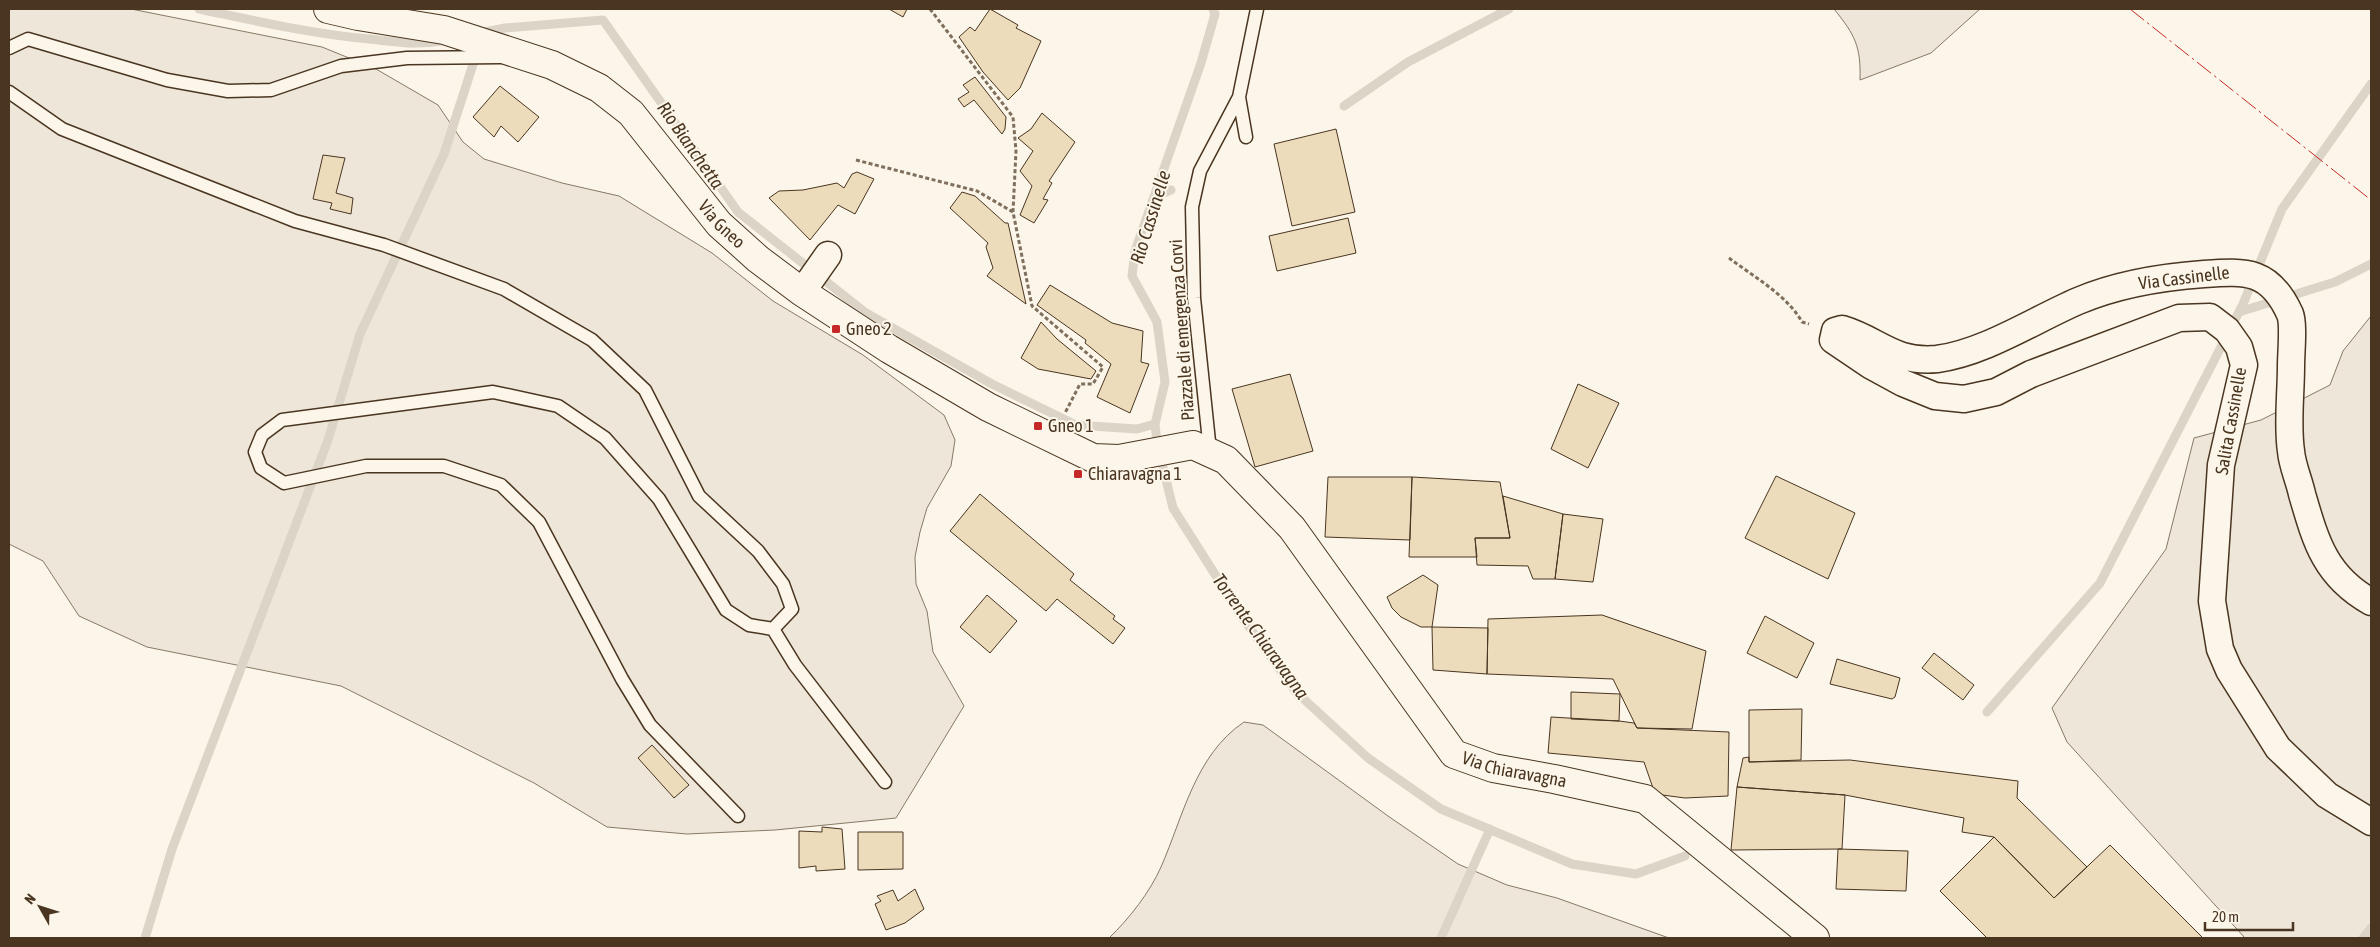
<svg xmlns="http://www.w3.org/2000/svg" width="2380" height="947" font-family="'Asap Condensed',sans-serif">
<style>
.green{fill:#ede6d9;stroke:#887966}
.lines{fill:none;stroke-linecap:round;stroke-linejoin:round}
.stream{stroke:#dcd4c6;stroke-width:9}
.building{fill:#ecdcbc;stroke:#4a3520}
.lane-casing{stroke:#4a3520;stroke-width:15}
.street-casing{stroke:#4a3520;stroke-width:29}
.secondary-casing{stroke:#4a3520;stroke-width:30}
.path{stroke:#7f6f5c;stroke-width:3;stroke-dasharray:4 2.5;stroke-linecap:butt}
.lane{stroke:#fbf6e9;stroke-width:12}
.street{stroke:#fbf6e9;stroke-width:26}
.secondary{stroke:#fbf6e9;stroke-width:28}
.power{stroke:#c62828;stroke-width:1;stroke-dasharray:18 4 2.5 4;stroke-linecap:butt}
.poi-dot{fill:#c62828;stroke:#fbf6e9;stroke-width:2}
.labels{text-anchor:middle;stroke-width:4;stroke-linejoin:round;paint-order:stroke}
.street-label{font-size:18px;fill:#4a3520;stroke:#fbf6e9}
.poi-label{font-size:18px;fill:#4a3520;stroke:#fbf6e9;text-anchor:start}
.water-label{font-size:19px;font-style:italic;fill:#4a3520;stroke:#fbf6e9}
</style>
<rect width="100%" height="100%" fill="#fbf6e9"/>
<!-- green -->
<path class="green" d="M9 9H131L322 47 376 69 438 105 463 142 484 159 562 183 619 196 712 253 773 301 863 355 944 415 955 440 951 466 927 508 920 532 915 557 916 584 927 611 933 652 964 706 896 818 775 830 687 834 607 827 534 783 341 686 147 647 79 616 43 561 9 544Z
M1834 9H1980L1931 53 1860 80C1861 46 1855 35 1834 9Z
M2371 316V938H2245L2067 742 2052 708 2166 549 2194 438 2261 420 2330 385 2343 351Z
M1244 722 1263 725 1388 816 1458 864 1507 885 1557 898 1669 938H1109C1129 919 1150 892 1161 867 1183 817 1195 755 1244 722Z"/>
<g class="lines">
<!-- stream -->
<path class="stream" d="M199 9C256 21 312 34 369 39 398 42 417 46 446 40
M1213 9 1215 14 1201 63 1135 251 1132 276 1157 322 1165 382 1155 424 1157 443 1173 508 1242 617 1296 692 1368 758 1441 809 1572 864 1636 874 1685 856
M480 33 505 28 603 20 738 212 866 313 992 384 1076 425 1137 429 1155 424
M1344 106 1408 62 1509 9
M1154 197 1171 190
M2239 312 2335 282 2371 264
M1987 712 2100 583 2243 304 2282 209 2371 84
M145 938 172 849 328 440 360 334 444 154 477 52
M1441 938 1490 829
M2363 938 2371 928"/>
</g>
<!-- building -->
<path class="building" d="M889 9H907L903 17Z
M990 9 1018 25 1016 28 1041 41 1020 88 1008 100 983 72 959 37 970 27 975 31Z
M975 77 1006 117 1005 129 1002 134 974 100 964 107 958 99 969 92 963 85Z
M500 86 539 117 518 142 501 126 494 137 473 117Z
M1042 113 1075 142 1049 181 1052 183 1043 199 1048 200 1034 223 1020 215 1032 186 1020 171 1033 151 1018 138 1031 129Z
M1336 129 1355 212 1292 226 1274 144Z
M323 155 345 158 336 193 353 198 351 214 330 209 332 203 313 199Z
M857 172 874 179 855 214 838 205 810 240 769 198 779 191 803 190 837 183 844 188 852 174Z
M962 192 975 196 1005 223H1008L1026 304 987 276 993 268 986 247 988 243 950 208Z
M1348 218 1356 253 1277 271 1269 236Z
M1050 285 1112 323 1143 331 1141 362 1149 364 1130 413 1097 397 1111 364 1085 343 1086 340 1037 305Z
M1041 322 1057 339 1096 371 1091 379 1038 369 1021 358Z
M1290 374 1313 451 1255 467 1232 389Z
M1578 384 1619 403 1588 468 1551 449Z
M1776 476 1855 513 1828 579 1745 538Z
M1328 477H1412L1410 540 1325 537Z
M1412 477 1500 482 1510 538H1475L1477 557H1409Z
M980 494 1074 574 1070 580 1115 616 1113 619 1125 628 1113 644 1057 599 1046 611 950 531Z
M1503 496 1563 514 1555 579H1533L1528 566 1477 565 1475 538H1510Z
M1563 514 1603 519 1593 582 1555 579Z
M1423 575 1438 585 1432 627H1421L1401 617 1392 608 1387 597Z
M987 595 1017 621 990 653 960 627Z
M1602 615 1706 651 1692 729 1637 728 1613 679 1487 674 1488 619Z
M1765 616 1814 643 1797 678 1747 653Z
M1432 627 1488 628 1487 674 1433 670Z
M1934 653 1974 685 1963 700 1922 668Z
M1837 659 1900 678 1895 697 1892 699 1830 684Z
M1571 692 1620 694 1619 721 1571 719Z
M1802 709 1801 760 1749 762V710Z
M1551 717 1619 721 1634 723 1637 728 1729 732 1728 796 1685 798 1655 794 1644 762 1548 753Z
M652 745 689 785 674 798 638 758Z
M1749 757V762L1850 760 2018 781 2017 798 2087 867 2054 898 1994 837 1962 832 1964 818 1845 795 1737 787 1743 758Z
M1737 787 1845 795 1842 849 1731 850Z
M822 827 842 829 845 869 816 871V866L799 868V831L822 832Z
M858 832H903V869L858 870Z
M1994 837 2054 898 2110 845 2203 938H1987L1940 891Z
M1838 849 1908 851 1906 891 1836 889Z
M915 889 924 909 905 923 886 930 875 904 881 901 877 896 893 890 898 901Z"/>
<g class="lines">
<defs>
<path id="lane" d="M9 48 28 39 167 80 228 91 271 90 341 66 407 58 500 57
M9 92 62 129 295 221 384 245 504 289 592 340 645 390 699 496 758 551 783 584 792 609 773 629 749 625 726 610 659 499 605 438 558 406 493 392 282 420 262 435 255 452 261 468 284 483 366 466H444L501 485 539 522 622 679 650 725 738 816
M1239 97 1246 137
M1210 451 1194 298 1192 207 1200 171 1239 97 1257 9
M773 629 795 665 885 782"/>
<path id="street" d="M802 292 828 255
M2371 602C2325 576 2316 542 2302 494 2299 480 2292 465 2291 451 2287 424 2291 394 2291 366 2291 353 2294 324 2290 314 2270 270 2247 271 2204 274 2162 277 2118 284 2078 301 2034 320 1984 353 1937 359 1893 363 1879 340 1842 329L1835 331 1833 340 1870 365 1903 383 1935 396 1964 399 1996 392 2031 374 2179 318 2210 317 2227 330 2239 347 2244 365 2221 465 2212 601 2220 649 2229 670 2278 748 2327 795 2371 822"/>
<g id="secondary">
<path id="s1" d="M328 9 358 16 444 30 552 65 599 88 631 113 719 224 758 259 802 292 889 349 988 407 1093 458 1119 459 1193 445 1226 460 1292 528 1454 754 1493 768 1554 779 1645 799 1815 938"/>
</g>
</defs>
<!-- lane casing -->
<use href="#lane" class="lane-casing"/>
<!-- street casing -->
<use href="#street" class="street-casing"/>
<!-- secondary casing -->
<use href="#secondary" class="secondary-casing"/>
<!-- path -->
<path class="path" d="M930 9 1013 117 1016 151 1013 212 1032 306 1103 367 1093 384H1080L1065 413
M856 160 977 191 1013 212
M1729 258C1754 277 1787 295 1802 322L1809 324"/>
<!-- lane -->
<use href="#lane" class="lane"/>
<!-- street -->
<use href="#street" class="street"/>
<!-- secondary -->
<use href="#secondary" class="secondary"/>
<!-- power -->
<path class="power" d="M2130 9 2371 200"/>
</g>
<!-- markers -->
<g class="poi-dot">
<rect x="831" y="324" width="10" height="10" rx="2.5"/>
<rect x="1033" y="421" width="10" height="10" rx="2.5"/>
<rect x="1073" y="469" width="10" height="10" rx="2.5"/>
</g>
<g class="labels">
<!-- street labels -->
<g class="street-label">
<text dy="6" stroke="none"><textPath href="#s1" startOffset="468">Via Gneo</textPath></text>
<text transform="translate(2184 278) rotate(-7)" y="6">Via Cassinelle</text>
<text transform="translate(1182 330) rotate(-94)" y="6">Piazzale di emergenza Corvi</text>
<text transform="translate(2231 421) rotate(-80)" y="6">Salita Cassinelle</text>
<text dy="6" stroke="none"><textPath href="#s1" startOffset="1482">Via Chiaravagna</textPath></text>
</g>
<!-- poi labels -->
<g class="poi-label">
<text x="846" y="335">Gneo 2</text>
<text x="1048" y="432">Gneo 1</text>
<text x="1088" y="480">Chiaravagna 1</text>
</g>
<!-- water labels -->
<g class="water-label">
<text transform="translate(691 145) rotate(55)" y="7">Rio Bianchetta</text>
<text transform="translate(1150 217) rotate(-73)" y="7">Rio Cassinelle</text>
<text transform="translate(1261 636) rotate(54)" y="7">Torrente Chiaravagna</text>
</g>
</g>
<!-- border -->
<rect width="2380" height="947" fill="none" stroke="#4a3520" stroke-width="20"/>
<!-- north arrow -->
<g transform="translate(40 907) rotate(309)" stroke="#fbf6e9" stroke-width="4" paint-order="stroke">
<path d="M0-4L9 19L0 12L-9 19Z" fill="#4a3520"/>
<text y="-8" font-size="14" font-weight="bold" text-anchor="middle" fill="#4a3520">N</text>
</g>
<!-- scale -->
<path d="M2205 922v8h88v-8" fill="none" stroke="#4a3520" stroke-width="2.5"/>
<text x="2212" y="922" font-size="15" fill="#4a3520" stroke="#fbf6e9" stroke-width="4" paint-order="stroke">20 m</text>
</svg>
